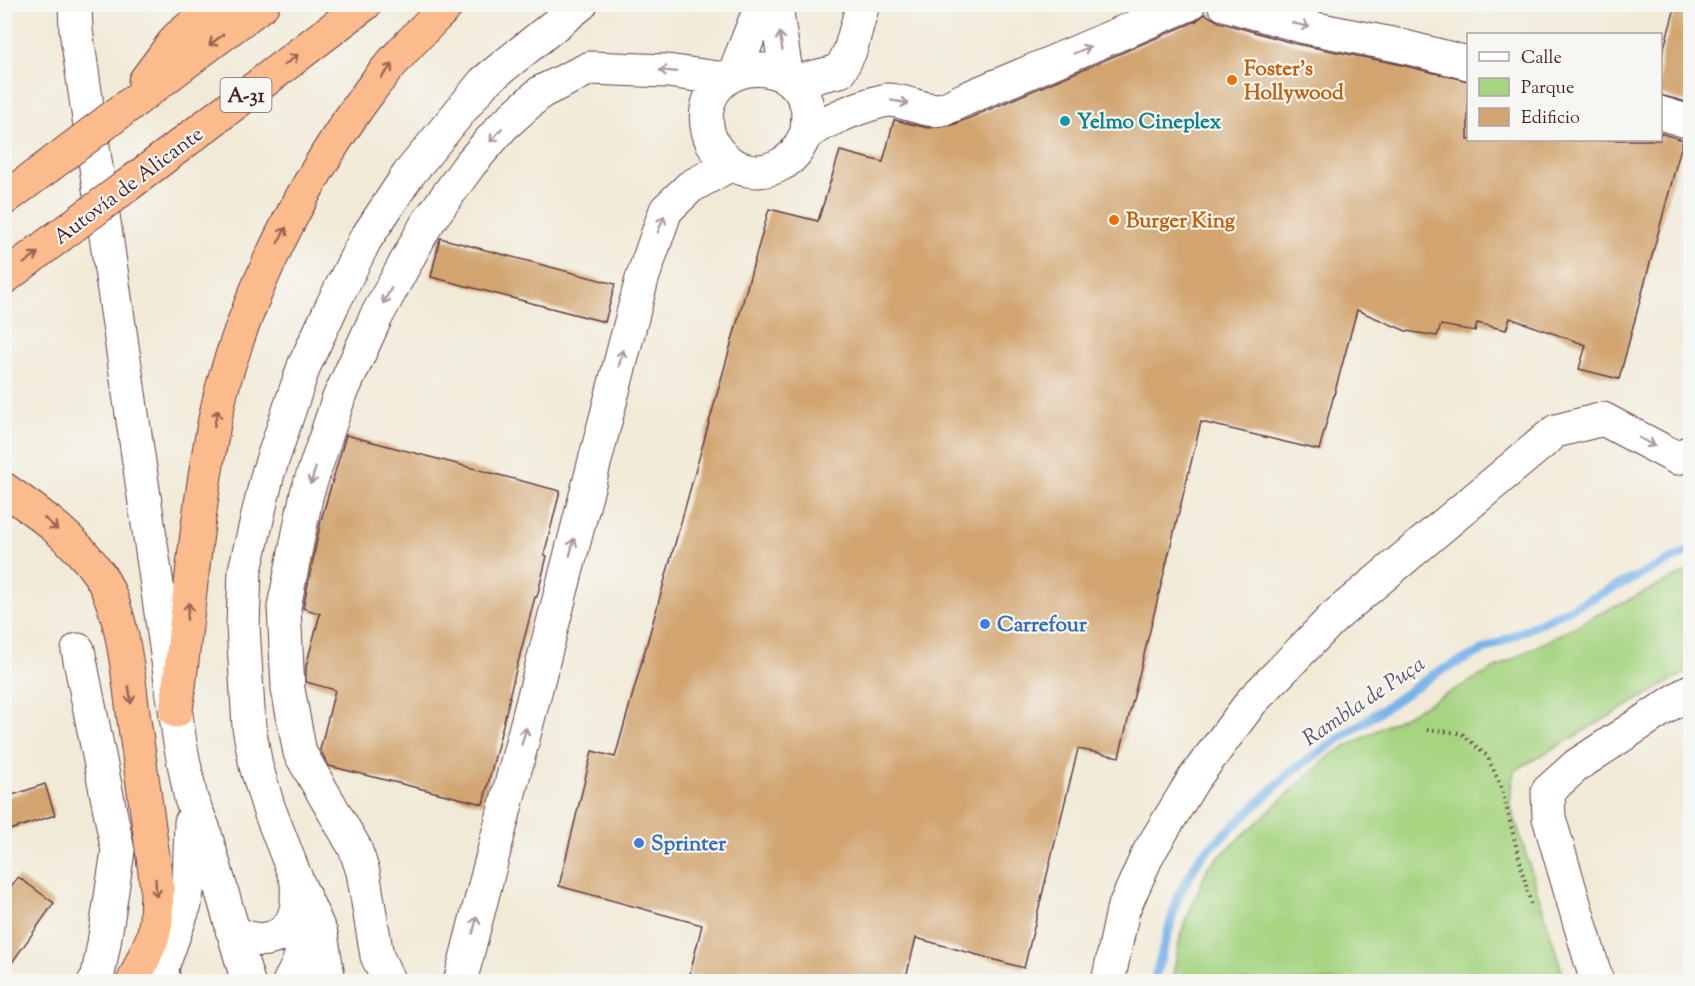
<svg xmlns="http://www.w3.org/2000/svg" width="1695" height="986" font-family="'Sorts Mill Goudy',serif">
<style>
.green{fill:#a6d481;stroke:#787a56;stroke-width:1.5}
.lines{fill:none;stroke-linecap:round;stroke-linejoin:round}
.stream{stroke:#78b3ea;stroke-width:9}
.building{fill:#d1a470}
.minor-casing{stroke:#633d45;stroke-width:35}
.highway-casing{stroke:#633d45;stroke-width:35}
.path{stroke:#633d45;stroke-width:4;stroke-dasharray:1.5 4.5;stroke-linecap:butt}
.minor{stroke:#fff;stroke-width:33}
.highway{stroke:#fbbb8c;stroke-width:33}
.highway-bridge-casing{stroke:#633d45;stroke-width:35;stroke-linecap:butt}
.highway-bridge{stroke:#fbbb8c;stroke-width:33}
.oneway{stroke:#ae9aa0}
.oneway2{stroke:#9a6557}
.food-dot{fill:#e8710a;stroke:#f6f6f2;stroke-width:2}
.culture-dot{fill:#0f9aa8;stroke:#f6f6f2;stroke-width:2}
.shop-dot{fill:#3f7fe0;stroke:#f6f6f2;stroke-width:2}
.labels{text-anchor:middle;stroke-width:4.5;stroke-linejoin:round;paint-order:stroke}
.shield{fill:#f6f6f2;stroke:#7e6067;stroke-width:1.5}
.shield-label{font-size:20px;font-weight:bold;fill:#4a1f2b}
.food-label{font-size:21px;font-weight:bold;fill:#c56008;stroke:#f6f6f2;text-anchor:start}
.culture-label{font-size:21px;font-weight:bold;fill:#0d838f;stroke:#f6f6f2;text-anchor:start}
.street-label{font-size:21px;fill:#4a1f2b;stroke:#f6f6f2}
.shop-label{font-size:21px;font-weight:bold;fill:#366cbe;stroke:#f6f6f2;text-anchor:start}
.water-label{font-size:22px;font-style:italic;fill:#5a536e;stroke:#f6f6f2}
</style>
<rect width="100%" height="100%" fill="#f6f6f2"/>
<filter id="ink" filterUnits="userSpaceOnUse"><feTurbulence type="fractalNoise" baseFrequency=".0167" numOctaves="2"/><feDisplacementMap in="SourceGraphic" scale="12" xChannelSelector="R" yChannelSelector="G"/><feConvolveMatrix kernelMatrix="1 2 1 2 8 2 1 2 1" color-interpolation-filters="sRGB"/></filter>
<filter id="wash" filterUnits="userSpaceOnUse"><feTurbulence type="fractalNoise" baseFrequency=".008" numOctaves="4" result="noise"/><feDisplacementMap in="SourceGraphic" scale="24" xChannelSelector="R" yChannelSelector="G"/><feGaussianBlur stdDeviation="1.35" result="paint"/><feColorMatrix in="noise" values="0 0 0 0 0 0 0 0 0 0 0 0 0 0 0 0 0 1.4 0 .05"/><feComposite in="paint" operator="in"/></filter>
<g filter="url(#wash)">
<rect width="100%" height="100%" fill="#f1ead7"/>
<!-- green -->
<path class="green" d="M1690 570V670L1514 771 1510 803 1565 981H1172L1181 933 1208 867 1332 754 1591 618Z"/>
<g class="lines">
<!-- stream -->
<path class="stream" d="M1154 982 1178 896 1200 857 1292 771 1436 673 1690 551"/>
</g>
<g id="blocks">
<!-- building -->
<path class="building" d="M1676 4H1690V103L1660 95V62Z
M1205 14 1219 22 1296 44 1393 63 1468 81V140H1660V133L1683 140 1619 379 1579 369 1586 345 1510 318 1506 330 1477 323 1475 331 1441 325 1437 336 1406 331 1357 310 1319 450 1201 422 1119 757 1078 749 1024 968 916 938 905 981H688L702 925 559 886 592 751 615 757 769 209 818 221 840 151 883 162 894 120 928 128 953 125 1196 21Z
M440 238 615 284 605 322 431 277Z
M346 435 560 491 544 555 547 556 537 597H535L509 697H510L483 804 329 766 320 750 335 690 306 682V666L320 614 303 608 321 520Z
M45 784 55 815 4 832V798Z
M18 877 54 903 4 974V896Z"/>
</g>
</g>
<g filter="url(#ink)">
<use href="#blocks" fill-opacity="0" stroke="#633d45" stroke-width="1.5"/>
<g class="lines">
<defs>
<path id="minor" d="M75 4 76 30 180 743 191 799 203 827 248 982
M780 4 777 14 787 78
M1224 4 1301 26 1397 45 1468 63
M734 74 759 11 758 4
M792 82 840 71 850 51 863 4
M1660 113 1690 122
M807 133C807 124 809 115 807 106 794 56 716 58 707 109 703 137 720 165 748 170 767 174 790 164 799 147 802 142 804 136 809 132 821 124 839 116 854 110 863 107 878 101 888 100 904 100 928 113 942 109 949 108 956 103 963 100 979 93 996 86 1013 79 1072 54 1130 29 1189 4
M78 650 118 851 104 943 97 980 94 982
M232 930C256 946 288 943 296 910 298 901 297 890 297 881
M164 982 162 968 185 904 189 880 191 822
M289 982C307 952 303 943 296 911
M329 982 321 934 297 881 269 809 256 766 249 727 243 626 245 570 268 473 304 366 332 306 365 240 408 175 484 82 581 4
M389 982 377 956 363 872 355 848 300 753 288 689 284 607 307 493 338 400 376 317 426 225 470 164 503 126 541 92 590 68 667 71 726 79
M460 982 642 279 666 210 690 187 731 164
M1108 982 1123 910 1148 854 1193 780 1252 701 1334 617 1556 431 1603 419 1677 458 1690 452
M1597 982 1549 818 1548 791 1577 765 1690 691"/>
<path id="highway" d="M145 81 177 38 218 4
M124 109 263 4
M128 185 365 4
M4 199 46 168
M4 278 58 237
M4 489C39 513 75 539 99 574 124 612 128 677 134 720 142 776 150 832 157 888L156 921 153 937 133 982
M176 711C186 632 193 554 205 476 211 440 217 401 229 365 258 272 311 170 369 92 392 60 421 32 448 4"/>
</defs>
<!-- minor casing -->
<use href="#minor" class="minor-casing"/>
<!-- highway casing -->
<use href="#highway" class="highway-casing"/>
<!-- path -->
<path class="path" d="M1427 730 1461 733 1487 756 1501 786 1531 905"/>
<!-- minor -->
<use href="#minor" class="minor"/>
<!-- highway -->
<use href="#highway" class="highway"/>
<defs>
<path id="highway-bridge" d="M46 168 124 109
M58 237 128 185"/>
</defs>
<!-- highway-bridge casing -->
<use href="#highway-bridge" class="highway-bridge-casing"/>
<!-- highway-bridge -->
<use href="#highway-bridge" class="highway-bridge"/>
</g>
<!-- one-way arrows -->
<defs><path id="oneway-shaft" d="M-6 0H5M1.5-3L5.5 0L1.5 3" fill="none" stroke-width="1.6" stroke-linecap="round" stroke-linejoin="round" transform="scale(1.5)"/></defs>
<g class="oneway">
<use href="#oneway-shaft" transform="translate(1301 25) rotate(14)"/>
<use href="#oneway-shaft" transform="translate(781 41) rotate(-99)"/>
<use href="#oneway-shaft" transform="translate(1082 50) rotate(-23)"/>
<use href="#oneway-shaft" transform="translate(668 71) rotate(-175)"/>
<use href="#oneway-shaft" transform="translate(900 102) rotate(10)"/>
<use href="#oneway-shaft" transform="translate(496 135) rotate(131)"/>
<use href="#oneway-shaft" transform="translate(661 224) rotate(-70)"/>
<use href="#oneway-shaft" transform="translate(387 296) rotate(118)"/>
<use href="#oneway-shaft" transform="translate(621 358) rotate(-75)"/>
<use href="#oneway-shaft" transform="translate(1647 442) rotate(28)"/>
<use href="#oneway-shaft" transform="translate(313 476) rotate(108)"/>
<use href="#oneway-shaft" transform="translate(572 547) rotate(-76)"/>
<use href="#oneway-shaft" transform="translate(524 736) rotate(-75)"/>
<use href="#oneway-shaft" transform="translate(475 925) rotate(-75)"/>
</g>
<g class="oneway2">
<use href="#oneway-shaft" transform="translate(216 40) rotate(143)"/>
<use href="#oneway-shaft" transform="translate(291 60) rotate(-37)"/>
<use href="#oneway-shaft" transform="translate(387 71) rotate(-49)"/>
<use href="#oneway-shaft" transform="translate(282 235) rotate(-62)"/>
<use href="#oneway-shaft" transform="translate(31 258) rotate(-37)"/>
<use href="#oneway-shaft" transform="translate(216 418) rotate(-77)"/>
<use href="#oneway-shaft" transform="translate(51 524) rotate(42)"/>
<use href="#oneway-shaft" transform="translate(188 611) rotate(-83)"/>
<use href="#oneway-shaft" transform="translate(130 695) rotate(82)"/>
<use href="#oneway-shaft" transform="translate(156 888) rotate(87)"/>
</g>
</g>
<!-- markers -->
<g class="food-dot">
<circle cx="1232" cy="80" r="6"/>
<circle cx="1114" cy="220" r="6"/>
</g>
<circle class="culture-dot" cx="1065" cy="121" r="6"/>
<g class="shop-dot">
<circle cx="985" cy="624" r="6"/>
<circle cx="639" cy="843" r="6"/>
</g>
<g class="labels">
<!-- shield labels -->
<rect class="shield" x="220.5" y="78" width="51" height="34" rx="4.5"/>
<g class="shield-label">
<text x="246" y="102">A-31</text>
</g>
<!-- food labels -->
<g class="food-label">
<text x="1244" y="75">Foster's<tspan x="1244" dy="24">Hollywood</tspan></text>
<text x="1126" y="227">Burger King</text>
</g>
<!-- culture labels -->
<g class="culture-label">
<text x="1077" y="128">Yelmo Cineplex</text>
</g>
<!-- street labels -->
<g class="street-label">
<text transform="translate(128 185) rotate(-37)" y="7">Autovía de Alicante</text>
</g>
<!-- shop labels -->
<g class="shop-label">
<text x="997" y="631">Carrefour</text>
<text x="651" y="850">Sprinter</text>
</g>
<!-- water labels -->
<g class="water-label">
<text transform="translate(1363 700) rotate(-34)" y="8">Rambla de Puça</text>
</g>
</g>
<!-- margin -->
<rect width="1695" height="986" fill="none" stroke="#f6f6f2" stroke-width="24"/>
<!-- legend -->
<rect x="1467" y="33" width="195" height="108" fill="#f6f6f2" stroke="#b1a0a2" stroke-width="1.5"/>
<rect x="1479" y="52" width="30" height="9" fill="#ffffff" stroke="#b1a0a2" stroke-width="1.5"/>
<text x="1521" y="63" font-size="18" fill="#4a1f2b">Calle</text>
<rect x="1479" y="78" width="30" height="18" fill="#a6d481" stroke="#b1a0a2" stroke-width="1.5"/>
<text x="1521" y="93" font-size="18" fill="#4a1f2b">Parque</text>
<rect x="1479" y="108" width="30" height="18" fill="#d1a470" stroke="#b1a0a2" stroke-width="1.5"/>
<text x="1521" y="123" font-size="18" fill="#4a1f2b">Edificio</text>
</svg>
